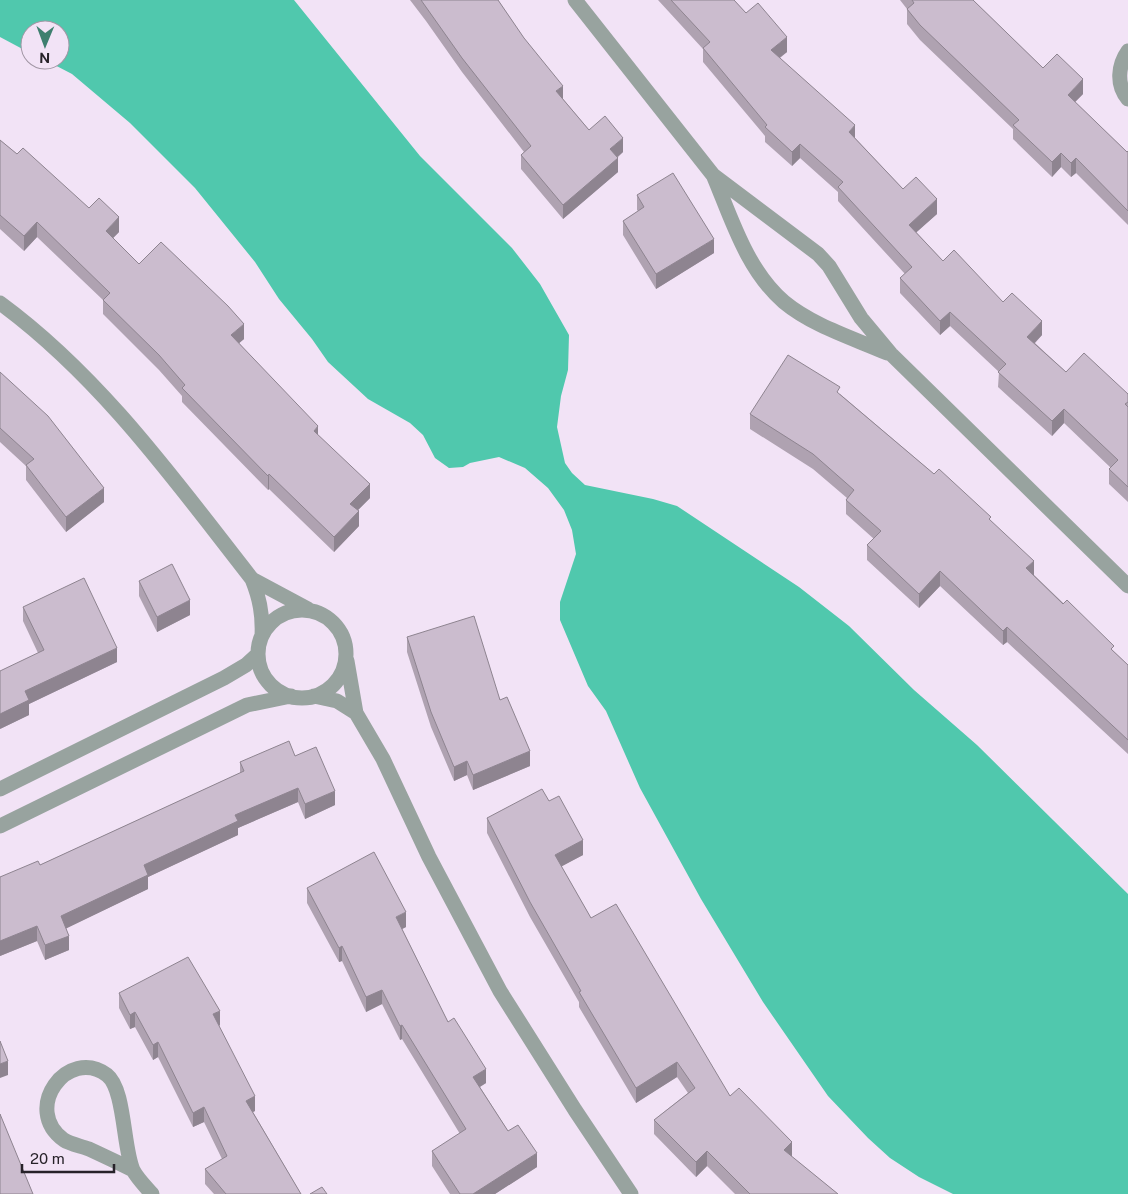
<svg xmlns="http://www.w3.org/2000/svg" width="1128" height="1194" font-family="'Public Sans',sans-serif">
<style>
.water{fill:#50c8ad}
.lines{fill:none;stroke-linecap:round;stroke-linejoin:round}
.street{stroke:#98a39f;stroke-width:15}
.wall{fill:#afa2b1}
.shaded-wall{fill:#8e8490}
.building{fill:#cbbcce;stroke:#8e8490}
</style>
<rect width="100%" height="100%" fill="#f2e3f6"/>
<!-- water -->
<path class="water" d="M0 0H294L420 156 512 248 540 284 569 335 568 370 561 396 557 427 565 463 572 473 585 485 653 499 677 506 799 587 849 626 914 690 977 745 1128 894V1194H953L919 1177 890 1158 868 1138 828 1096 763 1002 701 899 640 788 606 711 588 686 560 620V602L576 554 572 530 564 510 548 488 525 468 499 457 470 463 463 467 449 468 435 458 423 435 410 423 368 399 328 362 312 339 279 299 255 262 195 188 130 123 72 74 45 60H60V30H30V53L0 37Z"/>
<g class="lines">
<!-- street -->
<path class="street" d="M575 0 713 175 818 254 829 266 861 318 891 354 1128 586
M1128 51C1118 65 1116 85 1128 99
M714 177C732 220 747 270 784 302 813 326 853 338 887 353
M0 303C101 377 176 482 252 579
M258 654a44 44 0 1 1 88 0a44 44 0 1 1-88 0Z
M262 636C263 615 260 599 252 579L308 609
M314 696 337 701 356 713 347 661
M356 713 383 759 429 857 500 991 575 1110 631 1194
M0 789 224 678 246 665 258 654
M0 826 247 705 291 696
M133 1170C119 1163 104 1156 89 1149 81 1146 70 1144 64 1140 21 1109 68 1046 107 1075 125 1089 123 1148 133 1170 137 1178 146 1187 152 1194"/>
</g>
<!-- wall -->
<path class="wall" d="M410 0H498L563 99 589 130 623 152 618 157V172L563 219 521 169V155L524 152 462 72 426 21Z
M658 0H734L746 13 787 52 780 58 903 189 937 214 916 232 943 261 1003 302 1042 335 1035 343 1066 372 1128 394V502L1109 484V469L1111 468 1064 423 1052 436 998 387 999 372 950 326 940 335 900 293V278L905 274 838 201V192L800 158 792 166 765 142V136L703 62V49Z
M900 0H973L1043 68 1083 94 1075 102 1127 152 1128 151V225L1076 173 1071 177 1061 167 1052 177 1013 139V129L920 40 907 24V9Z
M0 140 17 154 89 208 119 232 113 238 139 264 244 339 239 343 318 435 370 498 358 510 359 526 334 552 269 489 268 490 182 402V396L159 370 103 314V300L37 237 24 251 0 229Z
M637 195 714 253 656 289 623 235V221L638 211 637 210Z
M0 372 104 502 66 532 26 480V466L0 442Z
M840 394 934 474 991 521 1034 575 1128 665V754L1007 642 1003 645 940 586 919 608 867 560V545L874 539 846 514V500L847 498 813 469 750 429V414Z
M139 581 190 615 157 632 139 596Z
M23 607 117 662 29 704V715L0 729 38 653 23 621Z
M407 637 500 700 530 766 473 790 467 775 454 781 431 727 407 652Z
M295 756 335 805 305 819 298 802 238 828V835L148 877V889L66 928 69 950 45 960 37 941 0 956V877L40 865 240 773V762Z
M549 801 583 855 561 866 591 918 730 1096 792 1156V1157L838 1194H735L707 1166 696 1177 654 1134V1120L688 1093 677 1077 636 1103 579 1007V1002L530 917 487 833V818Z
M307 888 406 927 402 929 448 1022 486 1083 480 1087 508 1131 537 1167 495 1194H450L432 1166V1151L460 1134 402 1039 400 1040 382 1004 366 1012 342 961 339 962 307 903Z
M119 993 220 1025 219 1026 255 1111 253 1112 301 1194H214L205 1184V1169L222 1159 204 1122 193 1127 158 1057 153 1060 135 1027 130 1029 119 1008Z"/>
<!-- shaded-wall -->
<path class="shaded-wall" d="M787 37V52L771 64V50Z
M1083 79V94L1068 109V95Z
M563 86V101L556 91Z
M855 125V140L849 132Z
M623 138V152L610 163V149Z
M800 144V158L792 166V152Z
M1061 153V167L1052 177V162Z
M618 158V172L563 219V205Z
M1076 158V173L1071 177V163Z
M937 199V214L909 239V225Z
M119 217V232L106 245V231Z
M37 222V237L24 251V236Z
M714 239V253L656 289V274Z
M950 312V326L940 335V321Z
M1042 321V335L1027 351V337Z
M244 324V339L231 350V335Z
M1064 409V423L1052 436V421Z
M318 426V441L314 431Z
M269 474V489L268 490V476Z
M370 484V498L350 518V504Z
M104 488V502L66 532V517Z
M359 511V526L334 552V537Z
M1034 561V575L1026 583V568Z
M940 571V586L919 608V594Z
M190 600V615L157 632V617Z
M1007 627V642L1003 645V631Z
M117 648V662L29 704V715L0 729V714L25 691Z
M530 751V766L473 790V775Z
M467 761V775L454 781V767Z
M298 788V802L238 828V835L148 877V889L61 931V916L144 865 235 815Z
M335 791V805L305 819V804Z
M583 840V855L555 870V855Z
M406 912V927L396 932V917Z
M37 926V941L0 956V941Z
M69 936V950L45 960V945Z
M342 946V961L339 962V948Z
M382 990V1004L366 1012V997Z
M220 1011V1025L213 1029V1014Z
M135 1012V1027L130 1029V1015Z
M402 1025V1039L400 1040V1026Z
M158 1042V1057L153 1060V1045Z
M8 1061V1075L0 1078V1064Z
M677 1062V1077L636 1103V1088Z
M486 1069V1083L473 1091V1077Z
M255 1096V1111L246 1115V1101Z
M204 1107V1122L193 1127V1113Z
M792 1142V1156L784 1165V1150Z
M707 1151V1166L696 1177V1162Z
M537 1153V1167L495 1194H473Z"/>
<!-- building -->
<path class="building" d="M421 0H498L524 38 563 86 556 91 589 130 605 116 623 138 610 149 618 158 563 205 521 155 531 146 462 58Z
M671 0H734L746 13 758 3 787 37 771 50 855 125 849 132 903 189 916 177 937 199 909 225 943 261 954 250 1003 302 1012 293 1042 321 1027 337 1066 372 1084 353 1128 394V402L1125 404 1128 407V487L1109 469 1118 460 1064 409 1052 421 998 372 1006 364 950 312 940 321 900 278 912 267 838 187 843 182 800 144 792 152 765 127 767 125 703 48 710 42Z
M912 0H973L1043 68 1057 54 1083 79 1068 95 1127 152 1128 151V211L1076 158 1071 163 1061 153 1052 162 1013 125 1019 120 920 25 907 9 914 3Z
M0 140 17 154 23 148 89 208 99 198 119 217 106 231 139 264 161 242 228 306 244 324 231 335 318 426 314 431 370 484 350 504 359 511 334 537 269 474 268 476 182 388 185 385 159 355 103 300 110 293 37 222 24 236 0 215Z
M673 173 714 239 656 274 623 221 644 207 637 195Z
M788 355 840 387 837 392 934 474 939 469 991 517 989 519 1034 561 1026 568 1063 604 1067 600 1114 646 1111 649 1128 665V740L1007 627 1003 631 940 571 919 594 867 545 881 531 846 500 854 490 813 454 750 414Z
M0 372 48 416 104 488 66 517 26 465 34 459 0 428Z
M172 564 190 600 157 617 139 581Z
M84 578 117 648 25 691 29 700 0 714V671L44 650 23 607Z
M474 616 500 700 507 697 530 751 473 775 467 761 454 767 431 712 407 637Z
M289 741 295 756 316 747 335 791 305 804 298 788 235 815 238 821 144 865 148 875 61 916 69 936 45 945 37 926 0 941V877L38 861 40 865 244 771 240 762Z
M542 789 549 801 559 796 583 840 555 855 591 918 616 904 730 1096 739 1088 792 1142 784 1150 838 1194H750L707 1151 696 1162 654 1120 695 1088 677 1062 636 1088 579 992 581 991 530 902 487 818Z
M374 852 406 912 396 917 448 1022 454 1018 486 1069 473 1077 508 1131 518 1125 537 1153 473 1194H460L432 1151 466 1129 402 1025 400 1026 382 990 366 997 342 946 339 948 307 888Z
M188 957 220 1011 213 1014 255 1096 246 1101 301 1194H226L205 1169 227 1156 204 1107 193 1113 158 1042 153 1045 135 1012 130 1015 119 993Z
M0 1041 8 1061 0 1064Z
M0 1114 33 1194H0Z
M322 1187 327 1194H310Z"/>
<!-- north arrow -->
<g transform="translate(45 45) rotate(181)"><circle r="24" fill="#f2e3f6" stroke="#a196a4"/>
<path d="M0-4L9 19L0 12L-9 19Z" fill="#3e7f6f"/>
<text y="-8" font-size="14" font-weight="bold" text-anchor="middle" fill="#272229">N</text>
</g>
<!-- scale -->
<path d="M22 1164v8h92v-8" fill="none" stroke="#272229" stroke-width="2.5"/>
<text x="30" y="1164" font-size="15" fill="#272229" stroke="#f2e3f6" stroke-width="4" paint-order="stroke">20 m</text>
</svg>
